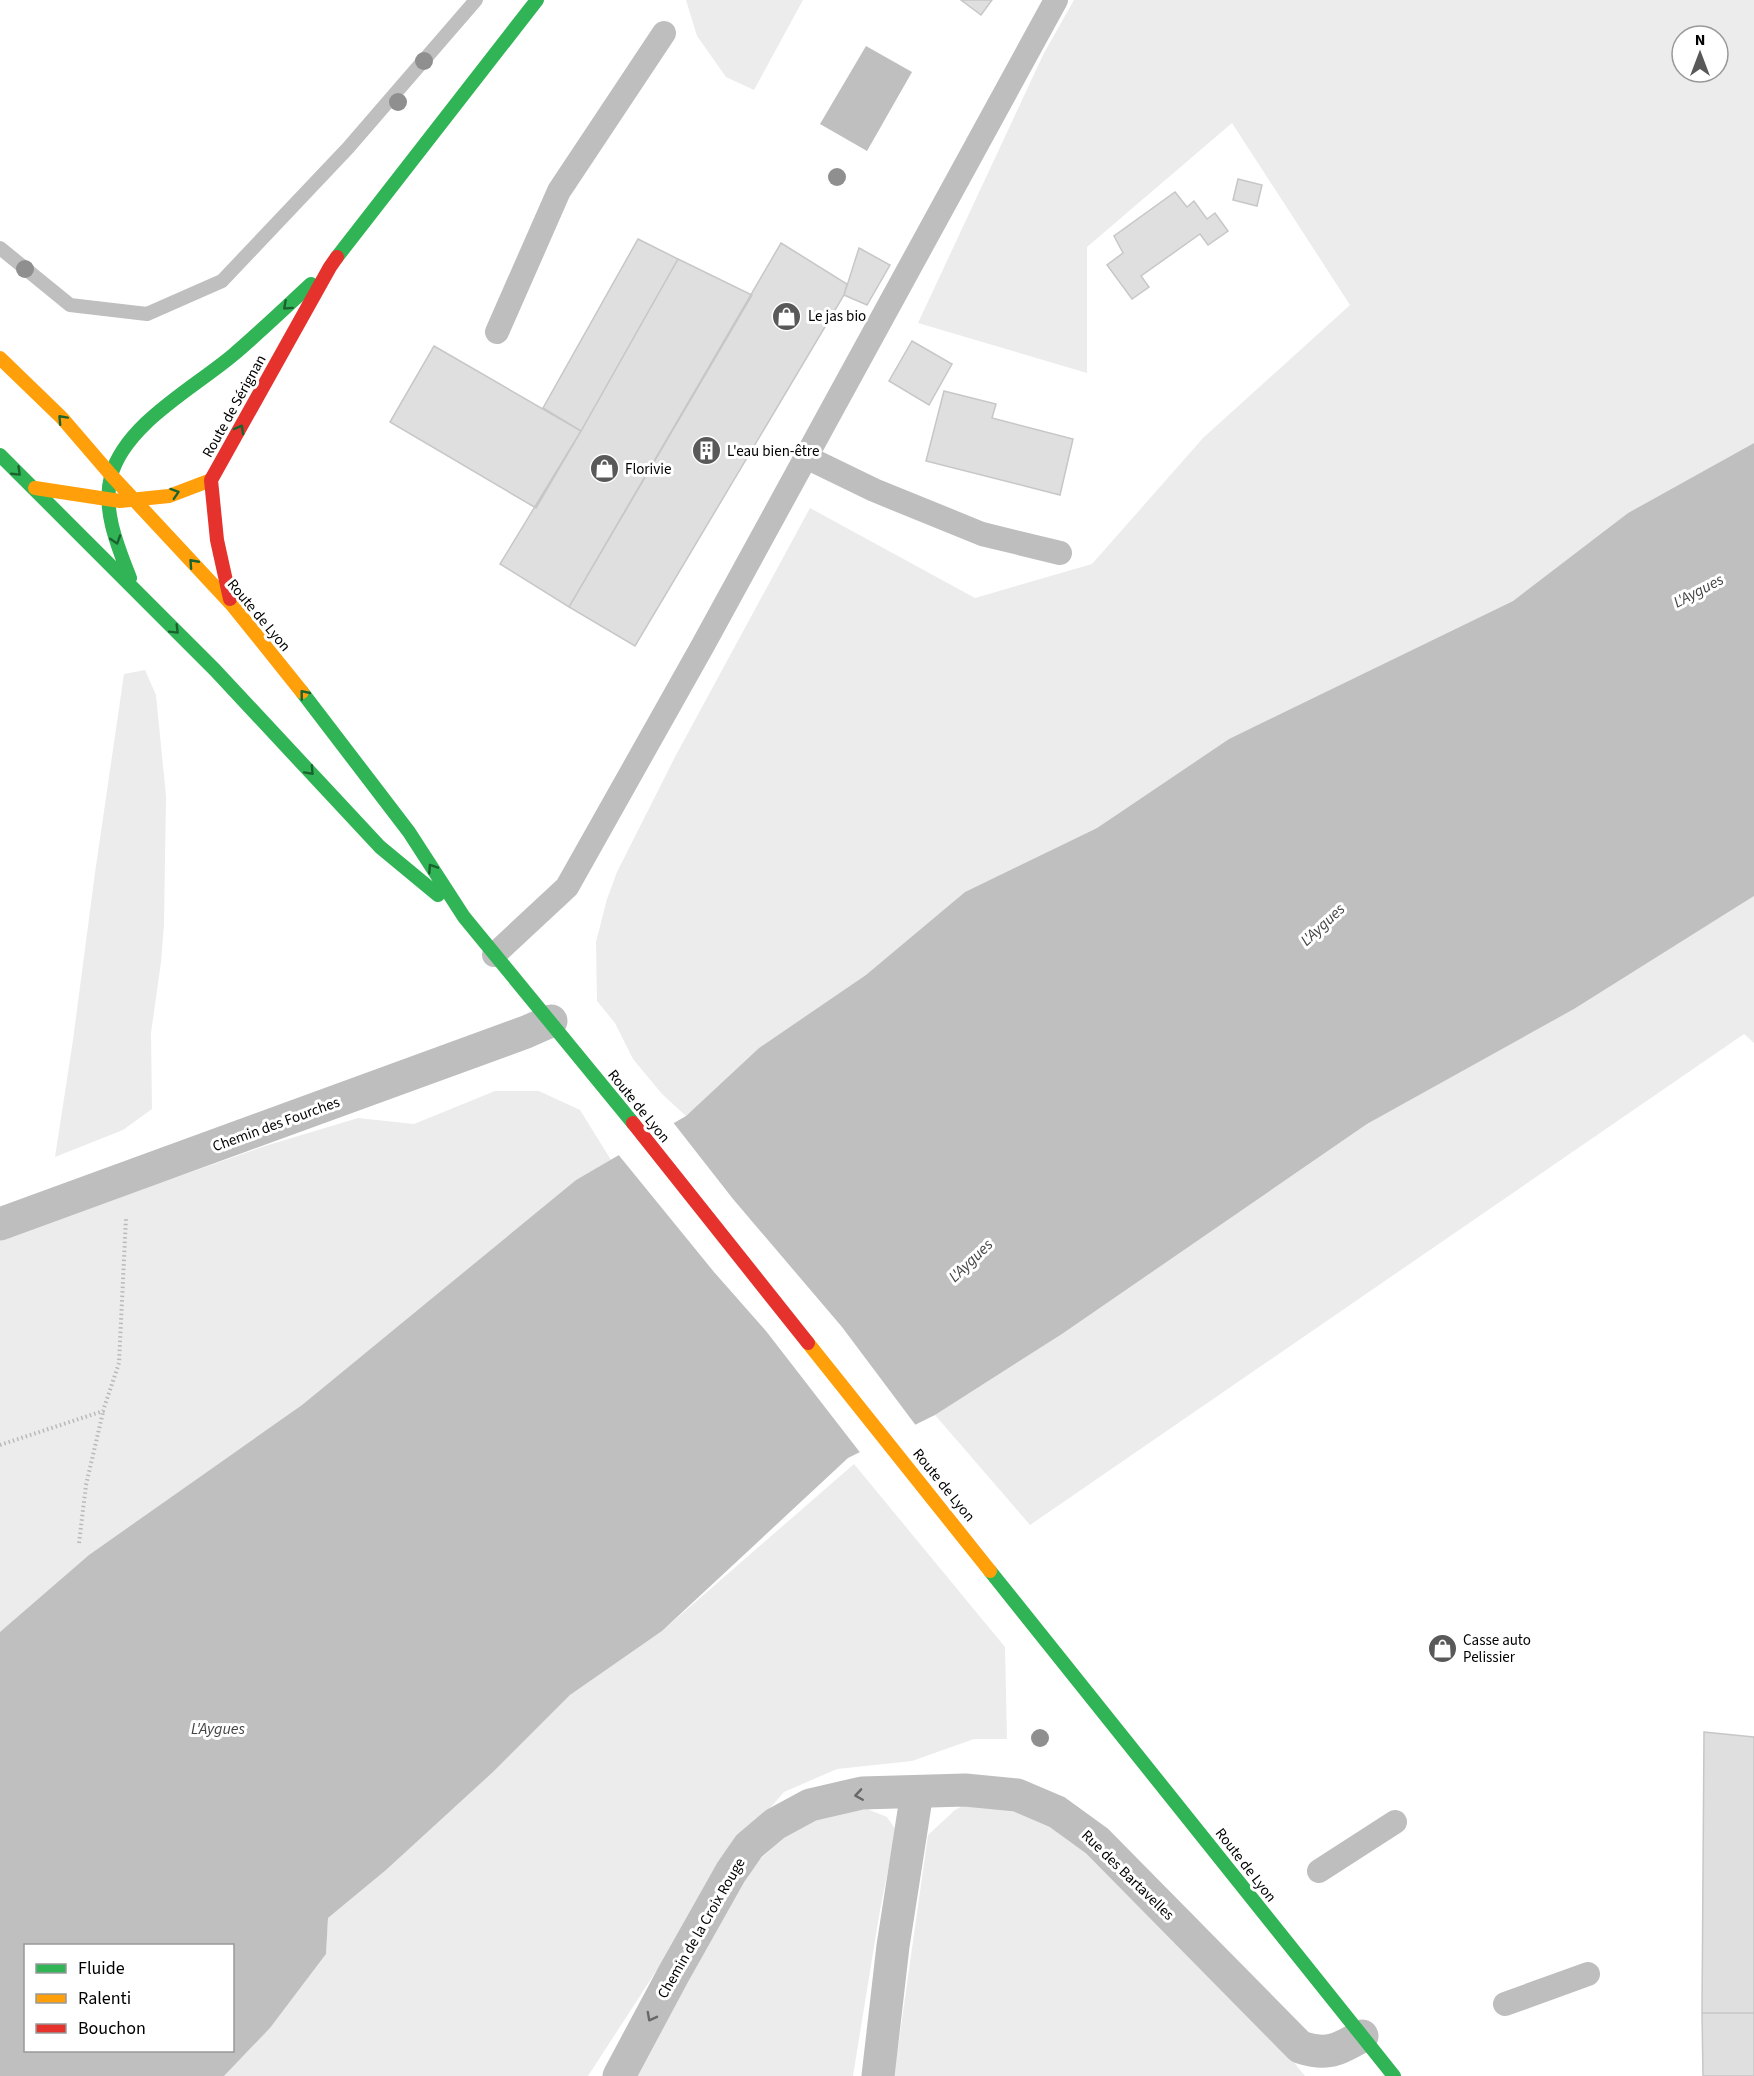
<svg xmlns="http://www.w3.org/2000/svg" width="1754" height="2076" font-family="'Source Sans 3',sans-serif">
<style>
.green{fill:#ececec;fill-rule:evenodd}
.water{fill:#bfbfbf;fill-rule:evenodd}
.pier{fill:#fff}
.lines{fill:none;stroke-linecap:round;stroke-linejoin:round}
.stream{stroke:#bfbfbf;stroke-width:14}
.building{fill:#dfdfdf;stroke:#c7c7c7;stroke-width:1.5}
.path{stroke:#b9b9b9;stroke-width:4;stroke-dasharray:1.5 3;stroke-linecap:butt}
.lane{stroke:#bebebe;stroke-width:24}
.street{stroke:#bebebe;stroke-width:33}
.fast{stroke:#30b455;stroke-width:14}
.slow{stroke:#ff9f0a;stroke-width:14}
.jam{stroke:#e5322d;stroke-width:14}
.tree{fill:#8f8f8f}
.oneway{stroke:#1a632f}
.oneway2{stroke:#686868}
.labels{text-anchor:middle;stroke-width:6;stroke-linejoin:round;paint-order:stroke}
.poi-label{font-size:15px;fill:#000;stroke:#fff;text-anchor:start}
.street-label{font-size:15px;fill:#000;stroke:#fff}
.water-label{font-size:16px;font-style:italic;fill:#444;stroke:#fff}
</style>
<rect width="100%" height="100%" fill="#fff"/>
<!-- green -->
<path class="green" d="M686 0H803L754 90 726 77 697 36Z
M1074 0H1754V443L1628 513 1513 601 1229 739 1097 828 965 892 866 976 759 1048 686 1116 662 1094 633 1059 615 1023 597 1001 596 942 607 899 617 872 676 755 810 508 975 598 1092 564 1203 438 1350 305 1232 123 1087 247V373L918 323 1044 53ZM1682 36H1718V72H1682Z
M145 670 156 695 166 796 164 925 161 962 151 1033 152 1109 123 1130 55 1157 73 1040 95 873 124 674Z
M1754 896V1043L1744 1034 1030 1525 935 1415 1062 1334 1367 1124 1574 1009Z
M495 1091H539L580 1110 611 1160 576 1180 302 1405 0 1632V1239L265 1146 358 1118 414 1124Z
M854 1464 1005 1647 1007 1739H974L912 1761 837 1769 784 1792 738 1845 588 2076H224L270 2028 326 1954 328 1918 386 1870 493 1772 570 1695 662 1631Z
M978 1798 1064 1827 1260 2021 1305 2076H894L928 1835 955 1810Z
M867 1809 887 1817 896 1830 880 1910 853 2076H633L754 1865 789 1832 829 1813Z"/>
<!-- water -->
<path class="water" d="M866 46 912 72 867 151 820 124Z
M1754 443V896L1574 1009 1367 1124 1062 1334 935 1415 848 1458 662 1631 570 1695 493 1772 386 1870 328 1918 326 1954 270 2028 224 2076H0V1632L89 1555 302 1405 576 1180 686 1116 759 1048 866 975 965 892 1097 828 1229 739 1513 601 1628 513ZM26 1946H232V2050H26Z"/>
<!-- pier -->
<path class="pier" d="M672 1121 733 1199 842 1327 917 1427 862 1455 766 1331 714 1272 617 1153Z"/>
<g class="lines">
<!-- stream -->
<path class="stream" d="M0 248 70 305 147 314 222 281 348 148 476 0"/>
</g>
<!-- building -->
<path class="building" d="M961 0H992L981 15Z
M1238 179 1262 185 1257 206 1233 200Z
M1175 192 1187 207 1194 201 1207 219 1215 213 1228 231 1208 245 1200 234 1141 276 1149 287 1132 299 1107 265 1123 253 1114 236Z
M638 239 678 259 581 431 543 408Z
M781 243 847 284 844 295 635 646 569 607Z
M859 248 890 265 867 305 844 295Z
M678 259 752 295 569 607 500 564 581 431Z
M912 341 952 364 929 405 889 381Z
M434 346 581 431 536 508 390 422Z
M944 391 996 404 992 418 1073 439 1060 495 926 461Z
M1704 1732 1754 1737V2013H1702Z
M1702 2013H1754V2076H1703Z"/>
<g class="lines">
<!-- path -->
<path class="path" d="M0 1445 103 1411 119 1363 126 1218
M79 1543 86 1485 103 1412"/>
<!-- lane -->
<path class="lane" d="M497 332 559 191 664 33
M806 457 874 490 982 534 1060 553
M494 955 567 887 702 647 1056 0
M1319 1871 1395 1822
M1505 2004 1588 1974"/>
<!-- street -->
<path class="street" d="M0 1224 526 1032 551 1021
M619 2076 673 1975 731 1872 749 1846 775 1824 810 1805 862 1793 965 1790 1017 1795 1057 1812 1097 1841 1300 2047C1327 2056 1338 2050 1362 2036
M878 2076 893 1946 917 1792"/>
<!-- fast -->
<path class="fast" d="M337 257 537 0
M0 455 215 670 380 847 438 895
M130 578C118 547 102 510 111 476 125 424 194 388 233 355 260 332 285 308 311 284
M302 692 409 832 464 917 633 1123
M990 1571 1394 2076"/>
<!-- slow -->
<path class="slow" d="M0 358 62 418 111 475 233 606 302 692
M35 488 120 501 169 496 211 480
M808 1343 990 1571"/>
<!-- jam -->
<path class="jam" d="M230 599 217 540 211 480 330 267 337 257
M633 1123 808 1343"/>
</g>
<!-- trees -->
<g class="tree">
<circle cx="424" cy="61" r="9"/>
<circle cx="398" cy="102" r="9"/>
<circle cx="837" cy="177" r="9"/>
<circle cx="25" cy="269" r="9"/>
<circle cx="1040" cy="1738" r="9"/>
</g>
<!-- one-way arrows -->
<defs><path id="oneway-chevron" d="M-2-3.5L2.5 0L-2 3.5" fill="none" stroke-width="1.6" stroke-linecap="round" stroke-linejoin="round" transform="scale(1.5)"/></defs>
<g class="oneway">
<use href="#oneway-chevron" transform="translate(287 306) rotate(138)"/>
<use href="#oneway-chevron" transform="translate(62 419) rotate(-133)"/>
<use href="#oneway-chevron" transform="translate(240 429) rotate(-61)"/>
<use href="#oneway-chevron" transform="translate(17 472) rotate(44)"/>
<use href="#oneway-chevron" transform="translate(175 493) rotate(-18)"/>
<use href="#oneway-chevron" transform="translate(116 540) rotate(72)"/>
<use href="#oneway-chevron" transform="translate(193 563) rotate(-132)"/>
<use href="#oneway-chevron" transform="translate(175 630) rotate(45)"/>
<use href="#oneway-chevron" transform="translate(304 694) rotate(-129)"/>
<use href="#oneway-chevron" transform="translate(310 771) rotate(47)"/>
<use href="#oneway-chevron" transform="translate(432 868) rotate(-123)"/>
</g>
<g class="oneway2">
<use href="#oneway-chevron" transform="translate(859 1795) rotate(171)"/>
<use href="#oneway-chevron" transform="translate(651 2017) rotate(118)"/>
</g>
<!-- icons -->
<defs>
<symbol id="shop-disc" viewBox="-11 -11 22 22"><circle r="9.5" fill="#595959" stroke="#fff"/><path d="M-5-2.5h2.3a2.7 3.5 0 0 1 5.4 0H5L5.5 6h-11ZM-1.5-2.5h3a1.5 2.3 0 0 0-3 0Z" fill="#fff"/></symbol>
<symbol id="building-disc" viewBox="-11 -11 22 22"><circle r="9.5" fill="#595959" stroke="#fff"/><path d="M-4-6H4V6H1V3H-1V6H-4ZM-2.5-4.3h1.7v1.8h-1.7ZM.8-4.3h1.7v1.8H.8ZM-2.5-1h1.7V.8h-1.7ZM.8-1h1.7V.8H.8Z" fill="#fff"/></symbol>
</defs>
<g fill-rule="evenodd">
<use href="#shop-disc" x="770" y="300" width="33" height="33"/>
<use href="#building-disc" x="690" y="434" width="33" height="33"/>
<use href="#shop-disc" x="588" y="452" width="33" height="33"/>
<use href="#shop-disc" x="1426" y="1632" width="33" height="33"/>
</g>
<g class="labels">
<!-- poi labels -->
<g class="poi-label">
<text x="808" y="321">Le jas bio</text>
<text x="727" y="456">L'eau bien-être</text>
<text x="625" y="474">Florivie</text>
<text x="1463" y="1645">Casse auto<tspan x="1463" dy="17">Pelissier</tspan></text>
</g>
<!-- street labels -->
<g class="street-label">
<text transform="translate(234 406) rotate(-61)" y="5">Route de Sérignan</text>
<text transform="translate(259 615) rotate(50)" y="5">Route de Lyon</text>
<text transform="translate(639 1106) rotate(51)" y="5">Route de Lyon</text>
<text transform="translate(276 1124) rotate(-20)" y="5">Chemin des Fourches</text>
<text transform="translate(944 1485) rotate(51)" y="5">Route de Lyon</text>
<text transform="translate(1246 1865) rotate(52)" y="5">Route de Lyon</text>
<text transform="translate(1128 1875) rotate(44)" y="5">Rue des Bartavelles</text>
<text transform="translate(701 1928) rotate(-60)" y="5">Chemin de la Croix Rouge</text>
</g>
<!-- water labels -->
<g class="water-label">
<text transform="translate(1698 590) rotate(-28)" y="6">L'Aygues</text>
<text transform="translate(1322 924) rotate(-43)" y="6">L'Aygues</text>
<text transform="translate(970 1260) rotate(-44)" y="6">L'Aygues</text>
<text x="218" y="1734">L'Aygues</text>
</g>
</g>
<!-- legend -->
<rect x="24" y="1944" width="210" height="108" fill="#ffffff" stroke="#999999" stroke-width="1.5"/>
<rect x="36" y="1964" width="30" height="9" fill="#30b455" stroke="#999999" stroke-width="1.5"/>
<text x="78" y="1974" font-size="18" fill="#000000">Fluide</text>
<rect x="36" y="1994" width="30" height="9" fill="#ff9f0a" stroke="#999999" stroke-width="1.5"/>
<text x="78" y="2004" font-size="18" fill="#000000">Ralenti</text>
<rect x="36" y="2024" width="30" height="9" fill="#e5322d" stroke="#999999" stroke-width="1.5"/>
<text x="78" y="2034" font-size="18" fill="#000000">Bouchon</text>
<!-- north arrow -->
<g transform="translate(1700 54)"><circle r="28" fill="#ffffff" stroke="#999999" stroke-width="1.5"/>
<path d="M0-4.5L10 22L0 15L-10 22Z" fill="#595959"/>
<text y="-9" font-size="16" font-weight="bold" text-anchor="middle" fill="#000000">N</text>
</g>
</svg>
